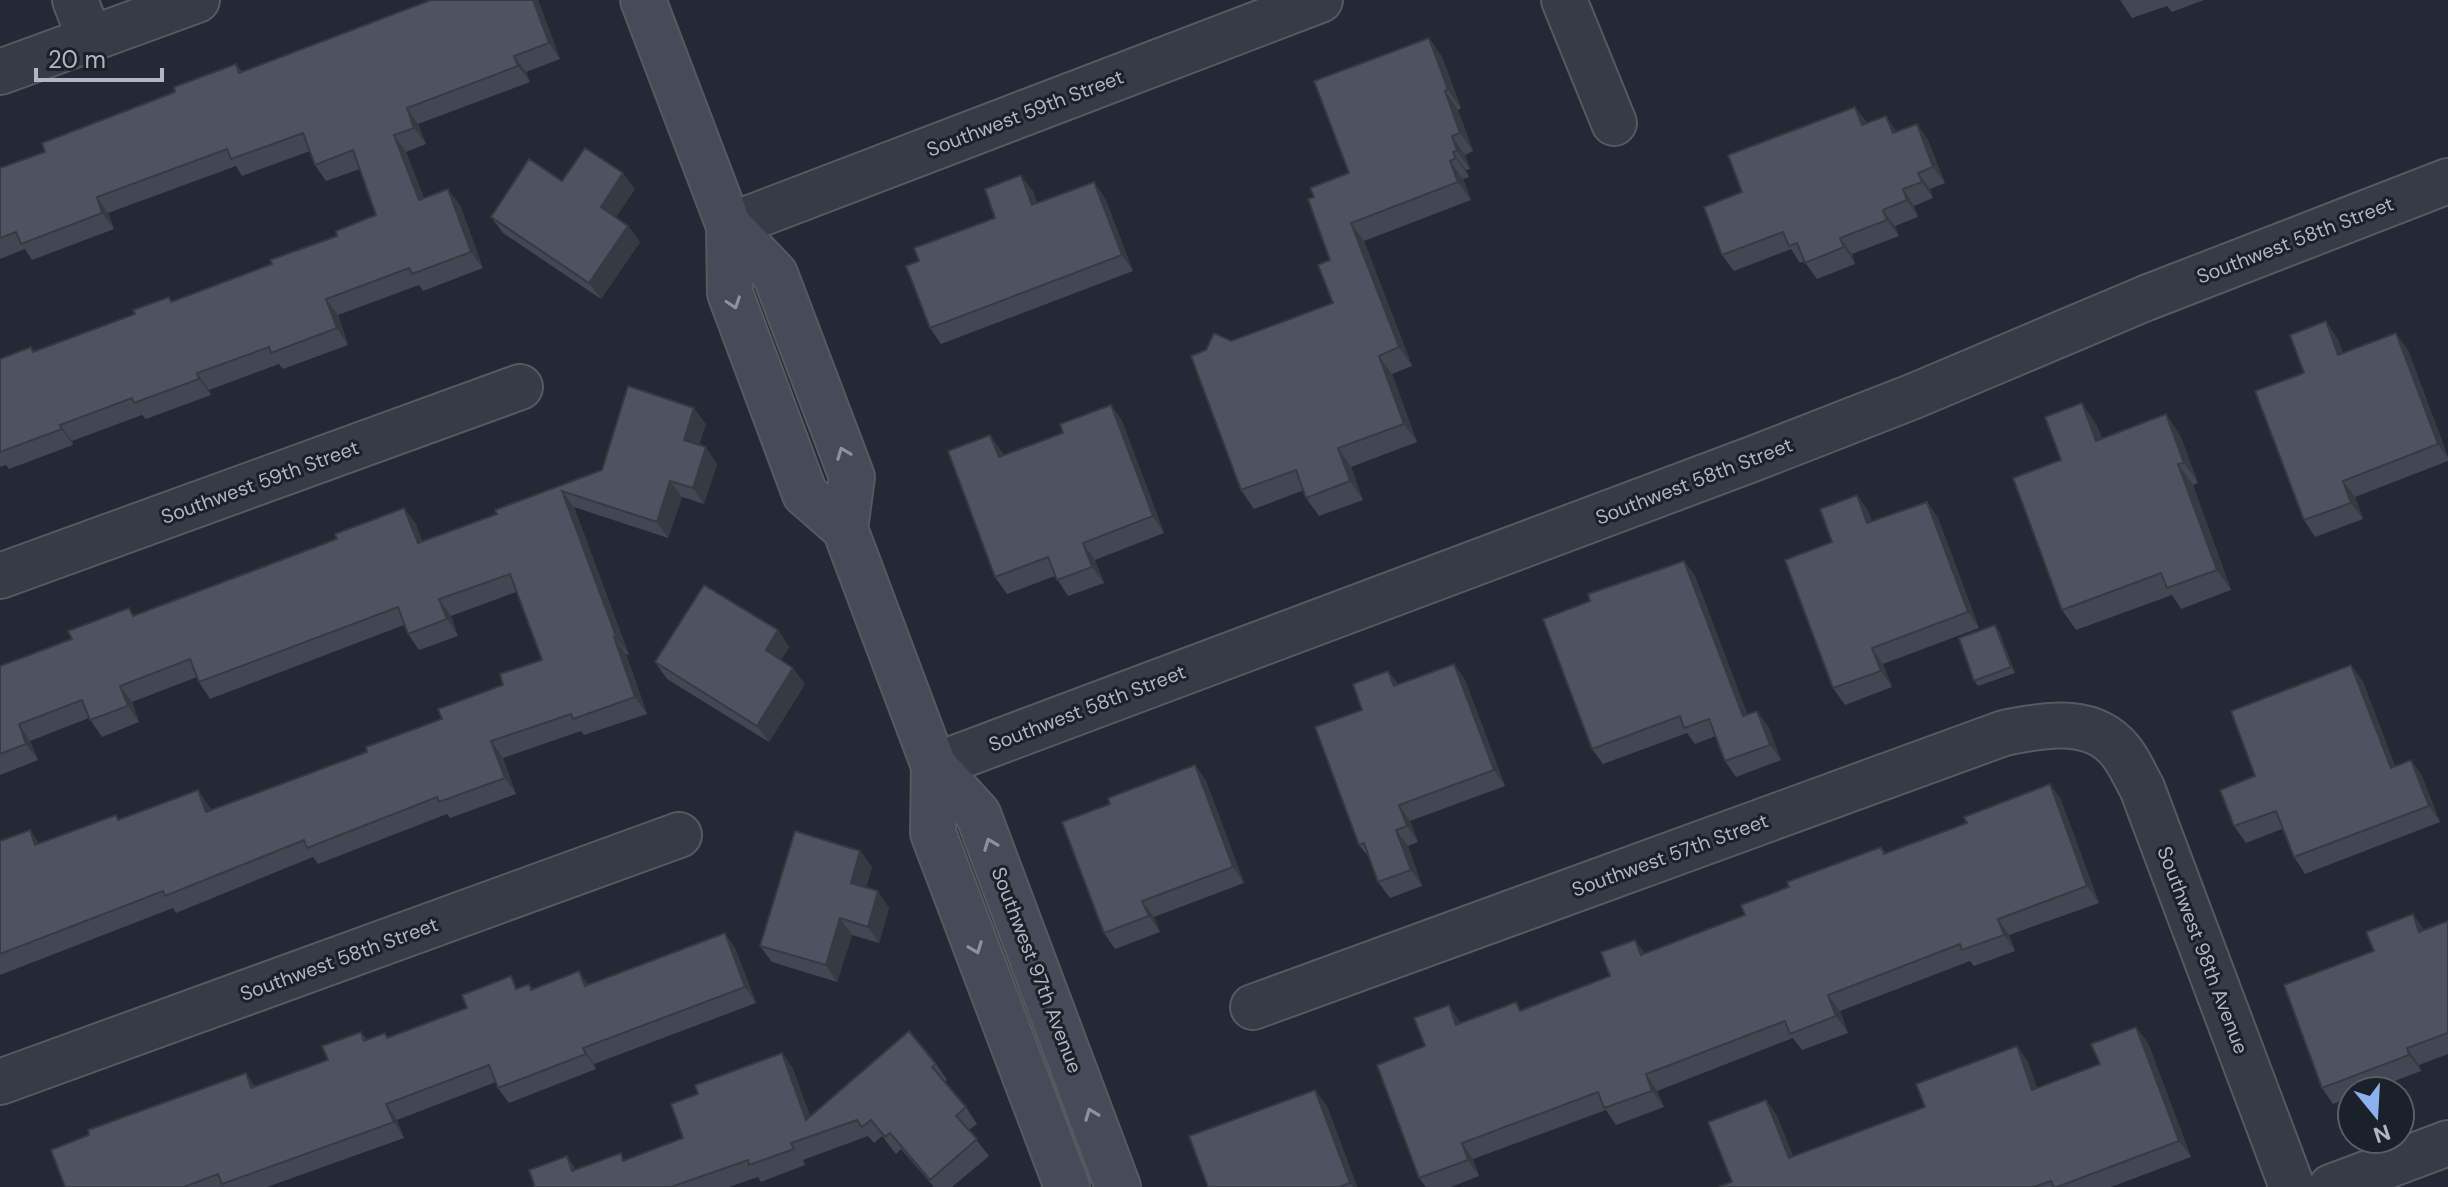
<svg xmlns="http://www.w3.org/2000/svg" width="2448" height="1187" font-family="'DM Sans',sans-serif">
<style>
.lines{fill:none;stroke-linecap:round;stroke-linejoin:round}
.street-casing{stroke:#535a63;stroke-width:48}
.secondary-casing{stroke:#535a63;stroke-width:48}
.street{stroke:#363c46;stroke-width:44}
.secondary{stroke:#444c58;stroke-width:44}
.wall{fill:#404853}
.shaded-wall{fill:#343b43}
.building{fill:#4b5460;stroke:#343b43;stroke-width:2}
.oneway{stroke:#8a929d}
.labels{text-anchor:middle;stroke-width:6;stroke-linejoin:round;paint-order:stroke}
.street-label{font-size:20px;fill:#b0b7c2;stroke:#1b212a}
</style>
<rect width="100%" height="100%" fill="#222a35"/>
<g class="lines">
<defs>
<path id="street" d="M75 0 90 39
M1564 0 1614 123
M0 72 197 0
M729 226 1320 0
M0 576 520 387
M934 766 1755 458 1914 396 2146 298 2448 181
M1253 1007 2004 733C2039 726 2086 716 2115 745 2127 756 2134 774 2142 788L2292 1187
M0 1082 679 835
M2331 1187 2448 1143"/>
<path id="secondary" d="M643 0 729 226 730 293 805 494 845 529
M729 226 775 274 852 477 845 529 934 766 933 833 1067 1187
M934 766 978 814 1118 1187"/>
</defs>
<!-- street casing -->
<use href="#street" class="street-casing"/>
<!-- secondary casing -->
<use href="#secondary" class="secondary-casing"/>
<!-- street -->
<use href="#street" class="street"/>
<!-- secondary -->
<use href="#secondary" class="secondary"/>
</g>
<!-- wall -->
<path class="wall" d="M431 0H538L560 59 526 72 530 82 418 124 426 144 406 152 424 198 460 205 483 268 423 291 419 285 338 315 348 345 283 369 279 364 209 390 211 395 146 419 142 415 72 441 73 445 9 469 6 465 0 467V359L35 352 272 264 337 236 376 215 360 169 326 181 315 165 310 151 242 176 236 166 108 213 114 229 32 260 25 249 0 259V168L45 152 236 64 242 72Z
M2120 0H2204L2172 12 2167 6 2132 18Z
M1429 38 1442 57 1461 108 1458 110 1473 151 1465 155 1470 169 1466 170 1469 177 1463 179 1471 200 1364 241 1412 366 1392 374 1417 442 1351 467 1363 500 1319 516 1306 498 1304 490 1254 509 1241 490 1231 341 1333 303 1330 260 1314 197 1349 173Z
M1855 107 1867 123 1897 132 1917 124 1928 140 1945 183 1930 189 1933 198 1914 206 1918 217 1895 226 1899 236 1852 254 1855 264 1817 279 1804 261 1800 263 1791 249 1734 271 1722 255 1742 192Z
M562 181 635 189 616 217 628 226 640 242 601 299 503 233 491 217Z
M1033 191 1037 203 1105 198 1133 271 941 344 930 328 919 261 995 218Z
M2337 338 2343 353 2408 350 2448 457V461L2355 497 2363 519 2315 537 2304 520V373Z
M1111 405 1122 421 1164 533 1095 560 1104 583 1068 596 1055 576 1007 594 995 577 1002 452 1003 456 1063 433Z
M2166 414 2180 435 2198 483 2193 485 2231 590 2181 609 2172 595 2076 630 2062 610 2061 460 2096 424 2102 438Z
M706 424 699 445 717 464 704 504 682 497 668 538 574 507 629 655 626 654 647 714 584 735 581 731 503 758 516 794 450 818 447 814 318 864 313 857 176 913 173 908 0 975V841L39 844 119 820 209 806 211 810 367 752 442 719 503 685 542 660 516 592 451 616 458 636 419 650 408 634 404 625 210 699 199 682 197 677 132 702 139 722 102 737 89 718 30 741 38 760 0 775V666L135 615 416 524 422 541 497 514 602 470Z
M1857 495 1868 511 1872 522 1927 502 1938 518 1979 628 1883 664 1892 687 1845 705 1833 688 1832 542Z
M1684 561 1695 576 1747 714 1768 726 1781 760 1736 777 1725 761 1716 736 1695 744 1687 733 1603 764 1592 749 1590 601Z
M1995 625 1999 631 2015 673 1978 686 1974 681Z
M778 630 789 647 781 660 805 684 769 742 667 679 655 662Z
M1454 664 1465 680 1505 786 1410 821 1418 842 1408 846 1422 886 1390 898 1378 882 1371 860 1359 845 1362 710 1388 671 1398 684Z
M2351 665 2363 682 2395 766 2411 760 2422 776 2440 822 2305 874 2294 857 2282 829 2246 843 2234 826 2255 776Z
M1195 765 1206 781 1244 883 1154 917 1160 932 1115 949 1104 933 1110 804Z
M2050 784 2061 800 2099 903 2009 935 2015 951 1974 966 1970 961 1840 1011 1848 1033 1802 1050 1793 1038 1657 1091 1664 1107 1616 1125 1606 1110 1473 1159 1479 1176 1451 1187H1426L1419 1178 1425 1046 1610 976 1645 954 1745 915 1789 887 1881 847 1886 853 1967 823Z
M860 851 872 867 866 888 889 908 879 943 852 935 837 982 772 962 760 946Z
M2413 914 2424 930 2448 921V1054L2419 1065 2421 1071 2368 1091H2352V1097L2333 1104 2322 1088Z
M735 948 756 1003 594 1064 596 1069 509 1103 498 1088 496 1082 397 1120 404 1138 267 1187H65L255 1086 328 1060 361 1032 367 1040 385 1033 388 1037 529 984 533 989 588 984Z
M2136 1027 2148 1043 2191 1157 2111 1187H1718L1732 1182 1766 1100 1777 1116 1793 1156 1925 1107 2017 1046 2028 1062 2037 1088 2100 1064Z
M782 1053 793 1069 810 1116 936 1064 947 1080 945 1082 966 1107 977 1124 969 1130 989 1156 952 1187H934L901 1149 896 1154 882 1136 874 1143 868 1136 803 1160 805 1165 761 1182 758 1177 729 1187H535L567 1156 576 1170 626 1160 683 1138 698 1094Z
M1327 1106 1357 1187H1208Z"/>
<!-- shaded-wall -->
<path class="shaded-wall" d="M533 0H538L560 59 549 43Z
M1429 38 1442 57 1461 108 1448 90Z
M514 56 526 72 530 82 518 66Z
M1445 91 1458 110 1473 151 1460 133Z
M1855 107 1867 124 1862 125Z
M407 108 418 124 426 144 414 128Z
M1886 116 1897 132 1893 133Z
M1917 124 1928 140 1945 183 1933 167Z
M394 135 406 152 431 216 419 200Z
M1452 136 1465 155 1470 169 1457 151Z
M1453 152 1466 170 1469 177 1456 158Z
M1450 161 1463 179 1471 200 1458 182Z
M623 173 635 189 612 223 601 207Z
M1918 173 1930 189 1933 198 1922 182Z
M1021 175 1033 191 1044 221 1032 205Z
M1094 182 1105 198 1133 271 1122 255Z
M448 189 460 205 483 268 471 252Z
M1903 189 1914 206 1918 217 1907 200Z
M97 197 108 213 114 229 102 213Z
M1883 210 1895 226 1899 236 1887 220Z
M1351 223 1364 241 1412 366 1399 347Z
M628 226 640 242 601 299 589 283Z
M1840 238 1852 254 1855 264 1844 247Z
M326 299 338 315 348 345 337 328Z
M2326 321 2337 338 2350 371 2338 355Z
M2396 333 2408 350 2448 459 2438 444Z
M1379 356 1392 374 1417 442 1404 424Z
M197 373 209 390 211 395 199 379Z
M2082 403 2096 424 2110 461 2096 441Z
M1111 405 1122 421 1164 533 1153 516Z
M694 408 706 424 695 457 684 440Z
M2166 414 2180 435 2198 483 2184 463Z
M60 425 72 441 73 445 62 429Z
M990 435 1002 452 1010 474 999 457Z
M706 447 717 464 704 504 693 488Z
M1338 448 1351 467 1363 500 1350 481Z
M2178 464 2193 485 2231 590 2217 570Z
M670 481 682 497 668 538 657 522Z
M2343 481 2355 497 2363 519 2351 503Z
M562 491 574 507 629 655 617 639Z
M1857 495 1868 511 1879 540 1867 523Z
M1927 502 1938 518 1979 628 1968 612Z
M404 508 416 524 429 559 418 543Z
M1083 543 1095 560 1104 583 1092 567Z
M1684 561 1695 576 1754 731 1743 716Z
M439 599 451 616 458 636 447 619Z
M1995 625 1999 631 2015 673 2011 667Z
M778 630 789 647 777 667 766 650Z
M614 637 626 654 647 714 635 697Z
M1872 648 1883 664 1892 687 1881 671Z
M1454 664 1465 680 1505 786 1494 770Z
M2351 665 2363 682 2402 784 2391 768Z
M793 668 805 684 769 742 757 726Z
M1388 671 1399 687 1394 686Z
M120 686 132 702 139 722 128 706Z
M1757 711 1768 726 1781 760 1770 745Z
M19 724 30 741 38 760 26 744Z
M491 741 503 758 516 794 505 778Z
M2411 760 2422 776 2440 822 2429 806Z
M1195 765 1206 781 1244 883 1233 867Z
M2050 784 2061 800 2099 903 2087 886Z
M198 790 209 806 218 829 206 812Z
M1399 805 1410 821 1418 842 1407 826Z
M30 830 41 846 35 845Z
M1396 830 1408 846 1422 886 1411 870Z
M860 851 872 867 862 900 851 883Z
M878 891 889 908 879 943 868 927Z
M1142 901 1154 917 1160 932 1149 916Z
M2413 914 2424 931 2419 932Z
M840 918 852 935 837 982 826 965Z
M1998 919 2009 935 2015 951 2004 935Z
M725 933 735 948 756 1003 745 987Z
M1635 940 1647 956 1641 955Z
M579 971 590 987 585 986Z
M1828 995 1840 1011 1848 1033 1836 1016Z
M1449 1005 1460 1022 1468 1041 1456 1025Z
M2136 1027 2148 1043 2191 1157 2179 1141Z
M2017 1046 2028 1062 2043 1106 2032 1090Z
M583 1048 594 1064 596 1069 586 1054Z
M2407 1048 2419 1065 2421 1071 2409 1055Z
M782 1053 793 1069 817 1137 806 1120Z
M246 1073 256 1088H251Z
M1646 1074 1657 1091 1664 1107 1652 1091Z
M1315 1090 1327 1106 1357 1187H1353L1350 1183Z
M1766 1100 1777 1116 1800 1174 1789 1158Z
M386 1104 397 1120 404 1138 394 1122Z
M1462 1143 1473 1159 1479 1176 1468 1160Z
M567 1156 578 1173 572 1171Z"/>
<!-- building -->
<path class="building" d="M431 0H533L549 43 514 56 518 66 407 108 414 128 394 135 419 200 448 189 471 252 412 274 409 268 326 299 337 328 271 353 269 347 197 373 199 379 134 403 132 398 60 425 62 429 0 452V359L31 347 33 352 135 314 133 310 169 297 171 302 272 264 270 260 337 236 336 231 376 215 353 150 315 165 303 133 231 159 227 149 97 197 102 213 21 244 16 232 0 238V168L45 152 42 143 175 92 174 87 236 64 239 73Z
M1429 38 1448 90 1445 91 1460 133 1452 136 1457 151 1453 152 1456 158 1450 161 1458 182 1351 223 1399 347 1379 356 1404 424 1338 448 1350 481 1306 498 1296 470 1241 490 1191 356 1206 350 1214 333 1231 341 1333 303 1318 265 1330 260 1308 199 1314 197 1310 188 1349 173 1314 81Z
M1855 107 1862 125 1886 116 1893 133 1917 124 1933 167 1918 173 1922 182 1903 189 1907 200 1883 210 1887 220 1840 238 1844 247 1805 263 1797 243 1789 246 1783 232 1722 255 1704 207 1742 192 1728 155Z
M585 148 623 173 601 207 628 226 589 283 491 217 529 159 562 181Z
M1021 175 1032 205 1094 182 1122 255 930 328 906 266 919 261 914 248 995 218 985 189Z
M2326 321 2338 355 2396 333 2438 444 2343 481 2351 503 2304 520 2255 391 2304 373 2290 335Z
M628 386 694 408 684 440 706 447 693 488 670 481 657 522 562 491 617 639 614 637 635 697 573 719 571 714 491 741 505 778 439 802 437 797 307 848 304 840 165 896 163 891 0 954V841L30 830 35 845 116 815 118 820 198 790 206 812 367 752 366 747 442 719 438 709 503 685 500 674 542 660 510 574 439 599 447 619 408 634 398 607 199 682 190 659 120 686 128 706 90 720 82 700 19 724 26 744 0 754V666L72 639 68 631 129 608 133 616 337 539 335 534 404 508 418 543 497 514 495 510 602 470Z
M2082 403 2096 441 2166 414 2184 463 2178 464 2217 570 2167 588 2161 573 2062 610 2013 478 2061 460 2045 417Z
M1111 405 1153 516 1083 543 1092 567 1057 580 1048 557 995 577 948 451 990 435 999 457 1063 433 1060 424Z
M1857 495 1867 523 1927 502 1968 612 1872 648 1881 671 1833 688 1785 560 1832 542 1820 509Z
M1684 561 1743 716 1757 711 1770 745 1725 761 1709 719 1684 728 1680 716 1592 749 1543 619 1590 601 1588 594Z
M704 585 778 630 766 650 793 668 757 726 655 662Z
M1995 625 2011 667 1974 681 1959 638Z
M1454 664 1494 770 1399 805 1407 826 1396 830 1411 870 1378 882 1364 843 1359 845 1315 727 1362 710 1353 684 1388 671 1394 686Z
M2351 665 2391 768 2411 760 2429 806 2294 857 2276 811 2234 826 2220 790 2255 776 2231 711Z
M1195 765 1233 867 1142 901 1149 916 1104 933 1062 822 1110 804 1108 798Z
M2050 784 2087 886 1998 919 2004 935 1962 950 1960 944 1828 995 1836 1016 1790 1034 1785 1021 1646 1074 1652 1091 1604 1108 1598 1092 1462 1143 1468 1160 1419 1178 1377 1065 1425 1046 1414 1018 1449 1005 1456 1025 1516 1002 1520 1011 1610 976 1601 952 1635 940 1641 955 1745 915 1741 905 1789 887 1787 882 1881 847 1884 854 1967 823 1964 817Z
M795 831 860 851 851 883 878 891 868 927 840 918 826 965 760 946Z
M2413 914 2419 932 2448 921V1033L2407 1048 2409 1055 2322 1088 2284 985 2374 951 2366 932Z
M725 933 745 987 583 1048 586 1054 498 1088 489 1065 386 1104 394 1122 222 1184 218 1174 184 1187H65L51 1150 89 1135 88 1130 246 1073 251 1088 328 1060 322 1046 361 1032 364 1041 385 1033 387 1038 467 1008 462 995 511 976 516 989 529 984 531 990 579 971 585 986Z
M2136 1027 2179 1141 2057 1187H2054L2051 1181 2034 1187H1718L1732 1182 1708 1122 1766 1100 1789 1158 1925 1107 1916 1084 2017 1046 2032 1090 2100 1064 2091 1044Z
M909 1031 936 1064 932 1067 966 1107 956 1116 977 1139 930 1180 890 1133 885 1137 871 1120 862 1127 857 1120 791 1143 794 1149 749 1165 748 1160 671 1187H535L529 1170 567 1156 572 1171 621 1153 623 1161 683 1138 671 1104 698 1094 695 1085 782 1053 806 1120Z
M1315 1090 1350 1183 1339 1187H1208L1189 1136Z"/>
<!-- one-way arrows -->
<defs><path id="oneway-chevron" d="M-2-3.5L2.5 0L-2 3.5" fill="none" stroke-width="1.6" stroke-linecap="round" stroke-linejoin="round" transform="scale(2)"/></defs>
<g class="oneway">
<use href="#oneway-chevron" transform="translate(734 303) rotate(71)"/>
<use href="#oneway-chevron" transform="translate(843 453) rotate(-111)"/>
<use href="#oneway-chevron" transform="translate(990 844) rotate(-111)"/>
<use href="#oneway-chevron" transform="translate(976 948) rotate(69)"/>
<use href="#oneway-chevron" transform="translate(1091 1114) rotate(-111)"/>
</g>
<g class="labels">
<!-- street labels -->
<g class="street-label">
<text transform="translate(1025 113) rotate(-21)" y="7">Southwest 59th Street</text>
<text transform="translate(2295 240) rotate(-21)" y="7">Southwest 58th Street</text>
<text transform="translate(1694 481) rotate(-21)" y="7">Southwest 58th Street</text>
<text transform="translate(260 482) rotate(-20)" y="7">Southwest 59th Street</text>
<text transform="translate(1087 708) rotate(-21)" y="7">Southwest 58th Street</text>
<text transform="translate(1670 855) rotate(-20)" y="7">Southwest 57th Street</text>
<text transform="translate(2203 950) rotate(69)" y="7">Southwest 98th Avenue</text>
<text transform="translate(339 959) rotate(-20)" y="7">Southwest 58th Street</text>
<text transform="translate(1037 970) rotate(69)" y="7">Southwest 97th Avenue</text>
</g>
</g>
<!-- north arrow -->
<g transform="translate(2376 1115) rotate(162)"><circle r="38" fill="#1b212a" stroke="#575d67" stroke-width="2"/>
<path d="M0-6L14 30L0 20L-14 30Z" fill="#8cb1eb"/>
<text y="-12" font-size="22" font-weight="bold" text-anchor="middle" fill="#b0b7c2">N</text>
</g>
<!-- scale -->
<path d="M36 68v12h126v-12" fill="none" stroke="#b0b7c2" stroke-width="4"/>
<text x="48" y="68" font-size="24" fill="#b0b7c2" stroke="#1b212a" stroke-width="6" paint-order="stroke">20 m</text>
</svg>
